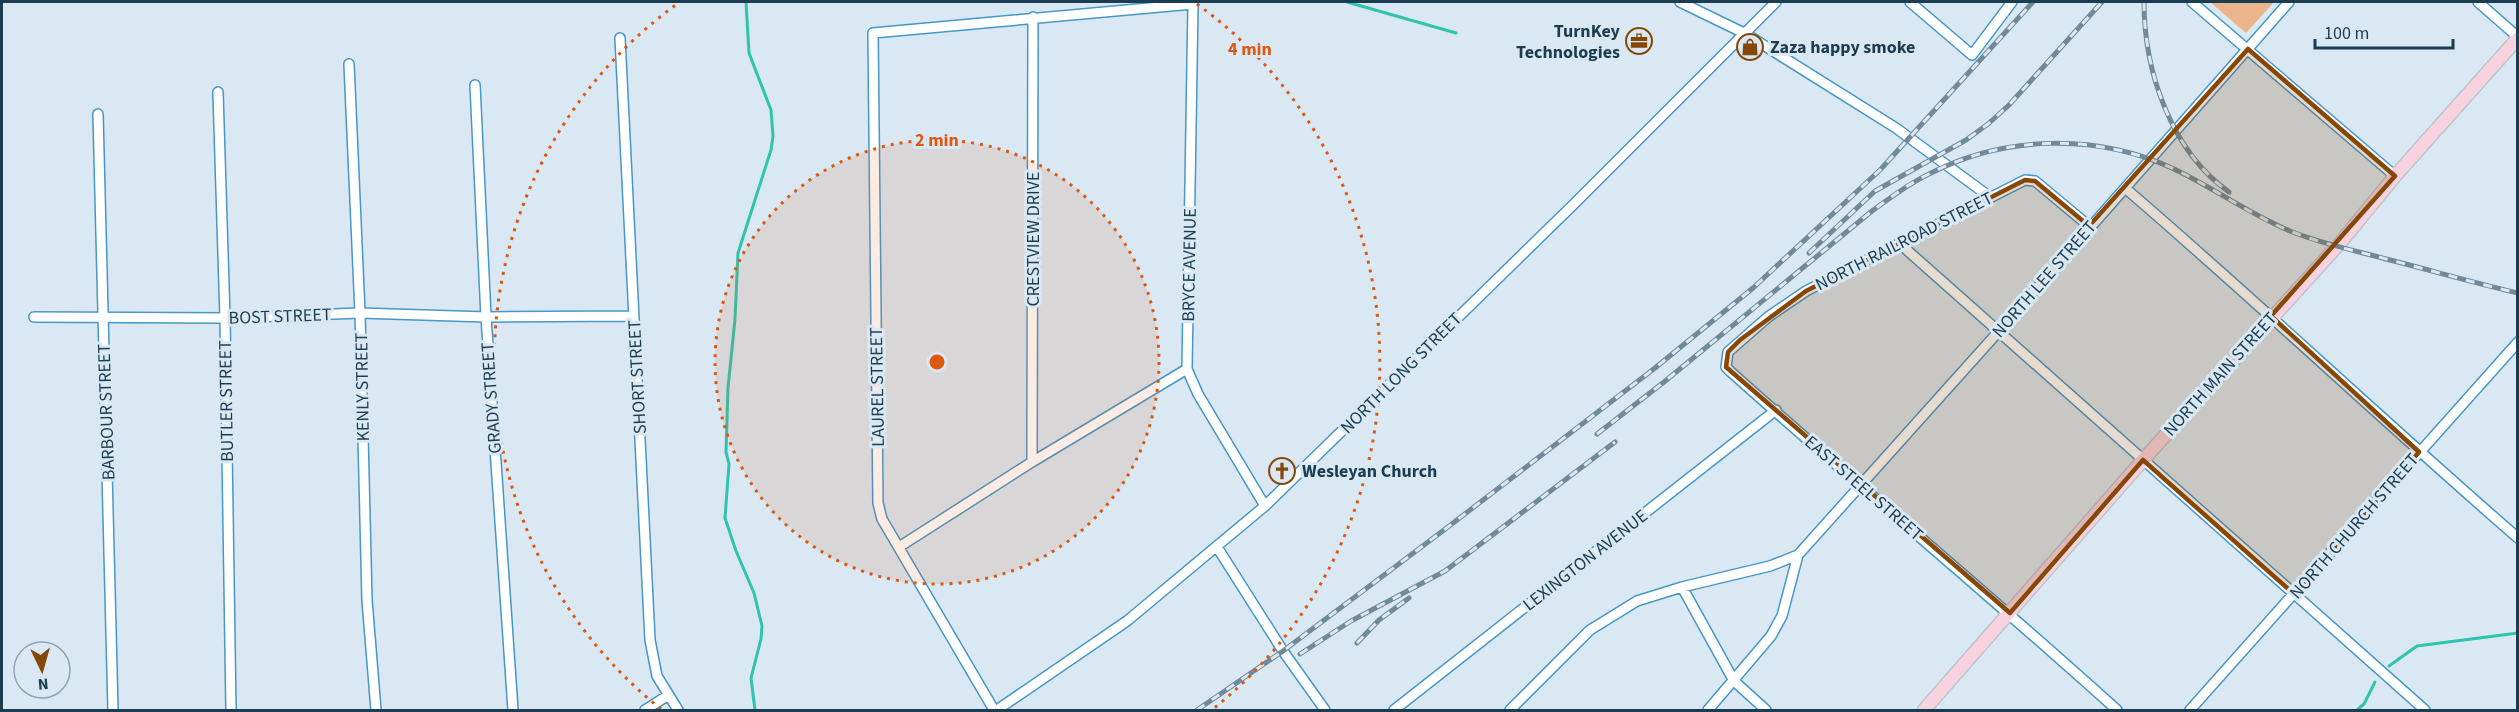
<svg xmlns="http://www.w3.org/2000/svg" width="2519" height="712" font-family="'Source Sans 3',sans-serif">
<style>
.green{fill:#ebb48b}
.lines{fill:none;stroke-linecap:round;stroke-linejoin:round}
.stream{stroke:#2fc4ab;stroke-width:3}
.minor-casing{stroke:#4797c8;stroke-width:12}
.major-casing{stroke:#bbc5cb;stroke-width:15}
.minor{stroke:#fff;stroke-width:9}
.major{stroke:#f8d3df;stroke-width:12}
.rail-casing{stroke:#708a9a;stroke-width:5}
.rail{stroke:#d9e8f3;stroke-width:3;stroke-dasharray:9;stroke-linecap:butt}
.marked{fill:#864808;fill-opacity:0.2;stroke:#864808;stroke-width:4.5;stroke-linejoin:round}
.ring{fill:none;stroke:#de580f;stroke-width:3;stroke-dasharray:3 6}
.labels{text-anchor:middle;stroke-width:6;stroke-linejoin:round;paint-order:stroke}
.poi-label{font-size:18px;font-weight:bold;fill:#1b3d51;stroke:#d9e8f3;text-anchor:start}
.street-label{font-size:18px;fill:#1b3d51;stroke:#d9e8f3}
.centre{fill:#de580f;stroke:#d9e8f3;stroke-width:3}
.ring-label{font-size:18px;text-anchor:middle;font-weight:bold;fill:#de580f;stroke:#d9e8f3;stroke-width:6;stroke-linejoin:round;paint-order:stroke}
</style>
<rect width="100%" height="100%" fill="#d9e8f3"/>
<!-- green -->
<path class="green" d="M2210 2H2274L2246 33Z"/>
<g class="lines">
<!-- stream -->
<path class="stream" d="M746 2 749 53 771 110 773 136 771 150 738 253 735 319 728 388 726 452 729 464 725 518 736 551 754 593 762 626 761 639 751 678 755 710
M1347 2 1456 33
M2389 666 2417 646 2518 633
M2357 710 2364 704 2375 682"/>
<defs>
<path id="minor" d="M1680 2 1746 34 1896 128 1990 197
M1910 2 1972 55 2012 2
M2192 2 2395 176
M2478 2 2518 37
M620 38 650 640 657 676 678 710
M349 64 360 313 367 600 376 710
M475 85 486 317 513 710
M218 92 225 318 231 710
M98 114 113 710
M2125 188C2258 302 2385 423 2518 538
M2089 226 2035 181 2025 180 1806 291 1768 317 1728 352 1726 367 1731 372C1858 486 1990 595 2117 710
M1899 243 2425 710
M34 317 225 318 360 313 486 317 633 316
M1032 462 1033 17
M899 547 1032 462 1187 369
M1217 547 1283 651 1325 710
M1682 587 1734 681 1766 710
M645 710 667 696
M994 710 882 519 878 503 873 33 1193 4 1187 369 1198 394 1265 506
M997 710 1127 621 1265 506 1575 203 1776 2
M1394 710 1776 410
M1510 710 1590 630 1637 601 1682 587 1770 566 1798 555 1999 331 2289 2
M1708 710 1771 636 1782 616 1798 555
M2190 710 2518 342"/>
<path id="major" d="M1924 710 2143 460 2341 242 2395 176 2518 38"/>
</defs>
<!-- minor casing -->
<use href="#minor" class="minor-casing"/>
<!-- major casing -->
<use href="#major" class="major-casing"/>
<!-- minor -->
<use href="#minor" class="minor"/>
<!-- major -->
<use href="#major" class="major"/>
<defs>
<path id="rail" d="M2144 2C2144 71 2171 151 2229 192
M1809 253 1875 191 1966 140 1988 124 2009 105 2102 2
M1597 434 1664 382 1872 211C1890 198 1908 184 1929 174 2004 135 2097 133 2174 169 2214 188 2249 214 2290 231 2322 244 2357 251 2390 260 2433 271 2475 283 2518 293
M1357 643 1379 620 1409 598
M1300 654 1351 621 1445 571 1615 442
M1197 710 1283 651 1444 530 1655 368 1753 288 1880 170 2033 2"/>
</defs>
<!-- rail casing -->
<use href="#rail" class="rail-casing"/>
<!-- rail -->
<use href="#rail" class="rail"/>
</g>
<!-- marked area -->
<path class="marked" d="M2248 49 2395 176 2271 316 2419 452 2295 595 2143 460 2010 613 1726 367 1728 352 1740 340 1806 291 2025 180 2035 181 2089 226Z"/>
<!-- distance rings -->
<circle cx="937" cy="362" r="222" fill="#de580f" fill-opacity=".12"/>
<g class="ring">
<circle cx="937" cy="362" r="222"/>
<path d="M661 709A443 443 0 0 1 677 4M1197 4A443 443 0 0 1 1213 709"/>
</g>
<!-- icons -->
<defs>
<symbol id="office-ring" viewBox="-11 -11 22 22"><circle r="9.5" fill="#d9e8f3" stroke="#864808" stroke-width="1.5"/><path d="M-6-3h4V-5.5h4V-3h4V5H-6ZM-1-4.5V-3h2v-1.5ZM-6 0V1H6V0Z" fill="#864808"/></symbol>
<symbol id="shop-ring" viewBox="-11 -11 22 22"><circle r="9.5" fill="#d9e8f3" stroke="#864808" stroke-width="1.5"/><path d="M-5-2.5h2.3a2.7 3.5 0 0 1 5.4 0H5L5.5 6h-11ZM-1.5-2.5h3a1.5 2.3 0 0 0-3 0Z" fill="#864808"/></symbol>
<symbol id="church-ring" viewBox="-11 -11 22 22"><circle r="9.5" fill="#d9e8f3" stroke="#864808" stroke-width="1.5"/><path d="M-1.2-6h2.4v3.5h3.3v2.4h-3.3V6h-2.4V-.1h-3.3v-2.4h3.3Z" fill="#864808"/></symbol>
</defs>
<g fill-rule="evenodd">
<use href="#office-ring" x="1624" y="26" width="30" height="30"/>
<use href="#shop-ring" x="1735" y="32" width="30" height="30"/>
<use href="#church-ring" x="1267" y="456" width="30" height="30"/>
</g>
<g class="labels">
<!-- poi labels -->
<g class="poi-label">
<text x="1620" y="37" text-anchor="end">TurnKey<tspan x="1620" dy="21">Technologies</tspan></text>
<text x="1770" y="53">Zaza happy smoke</text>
<text x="1302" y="477">Wesleyan Church</text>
</g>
<!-- street labels -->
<g class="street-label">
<text transform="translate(1033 239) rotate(-90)" y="6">CRESTVIEW DRIVE</text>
<text transform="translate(1904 241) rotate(-27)" y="6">NORTH RAILROAD STREET</text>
<text transform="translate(1189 265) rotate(-89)" y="6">BRYCE AVENUE</text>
<text transform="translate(2044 279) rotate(-49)" y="6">NORTH LEE STREET</text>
<text transform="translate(280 316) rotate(-2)" y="6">BOST STREET</text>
<text transform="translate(1401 373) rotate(-45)" y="6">NORTH LONG STREET</text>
<text transform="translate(2220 374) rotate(-48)" y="6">NORTH MAIN STREET</text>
<text transform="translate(637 377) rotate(-93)" y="6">SHORT STREET</text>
<text transform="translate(362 387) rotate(-91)" y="6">KENLY STREET</text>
<text transform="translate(877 387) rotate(-91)" y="6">LAUREL STREET</text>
<text transform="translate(491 398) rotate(-94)" y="6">GRADY STREET</text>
<text transform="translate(226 401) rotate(-91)" y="6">BUTLER STREET</text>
<text transform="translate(106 412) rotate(-92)" y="6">BARBOUR STREET</text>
<text transform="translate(1864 488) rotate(41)" y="6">EAST STEEL STREET</text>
<text transform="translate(2354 526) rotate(-49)" y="6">NORTH CHURCH STREET</text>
<text transform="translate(1585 560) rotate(-38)" y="6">LEXINGTON AVENUE</text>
</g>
</g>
<circle cx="937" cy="362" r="9" class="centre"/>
<g class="ring-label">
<text x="1250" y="55">4 min</text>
<text x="937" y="146">2 min</text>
</g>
<!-- border -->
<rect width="2519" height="712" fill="none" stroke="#1b3d51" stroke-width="6"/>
<!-- north arrow -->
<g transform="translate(42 670) rotate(175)"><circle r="28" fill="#d9e8f3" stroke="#8da4b2" stroke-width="1.5"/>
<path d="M0-4.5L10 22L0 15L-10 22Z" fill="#864808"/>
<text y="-9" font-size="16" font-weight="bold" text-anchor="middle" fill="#1b3d51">N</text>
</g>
<!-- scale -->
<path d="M2315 39v9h138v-9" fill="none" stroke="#1b3d51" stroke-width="3"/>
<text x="2324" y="39" font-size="18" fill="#1b3d51" stroke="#d9e8f3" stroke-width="4.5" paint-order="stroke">100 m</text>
</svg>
